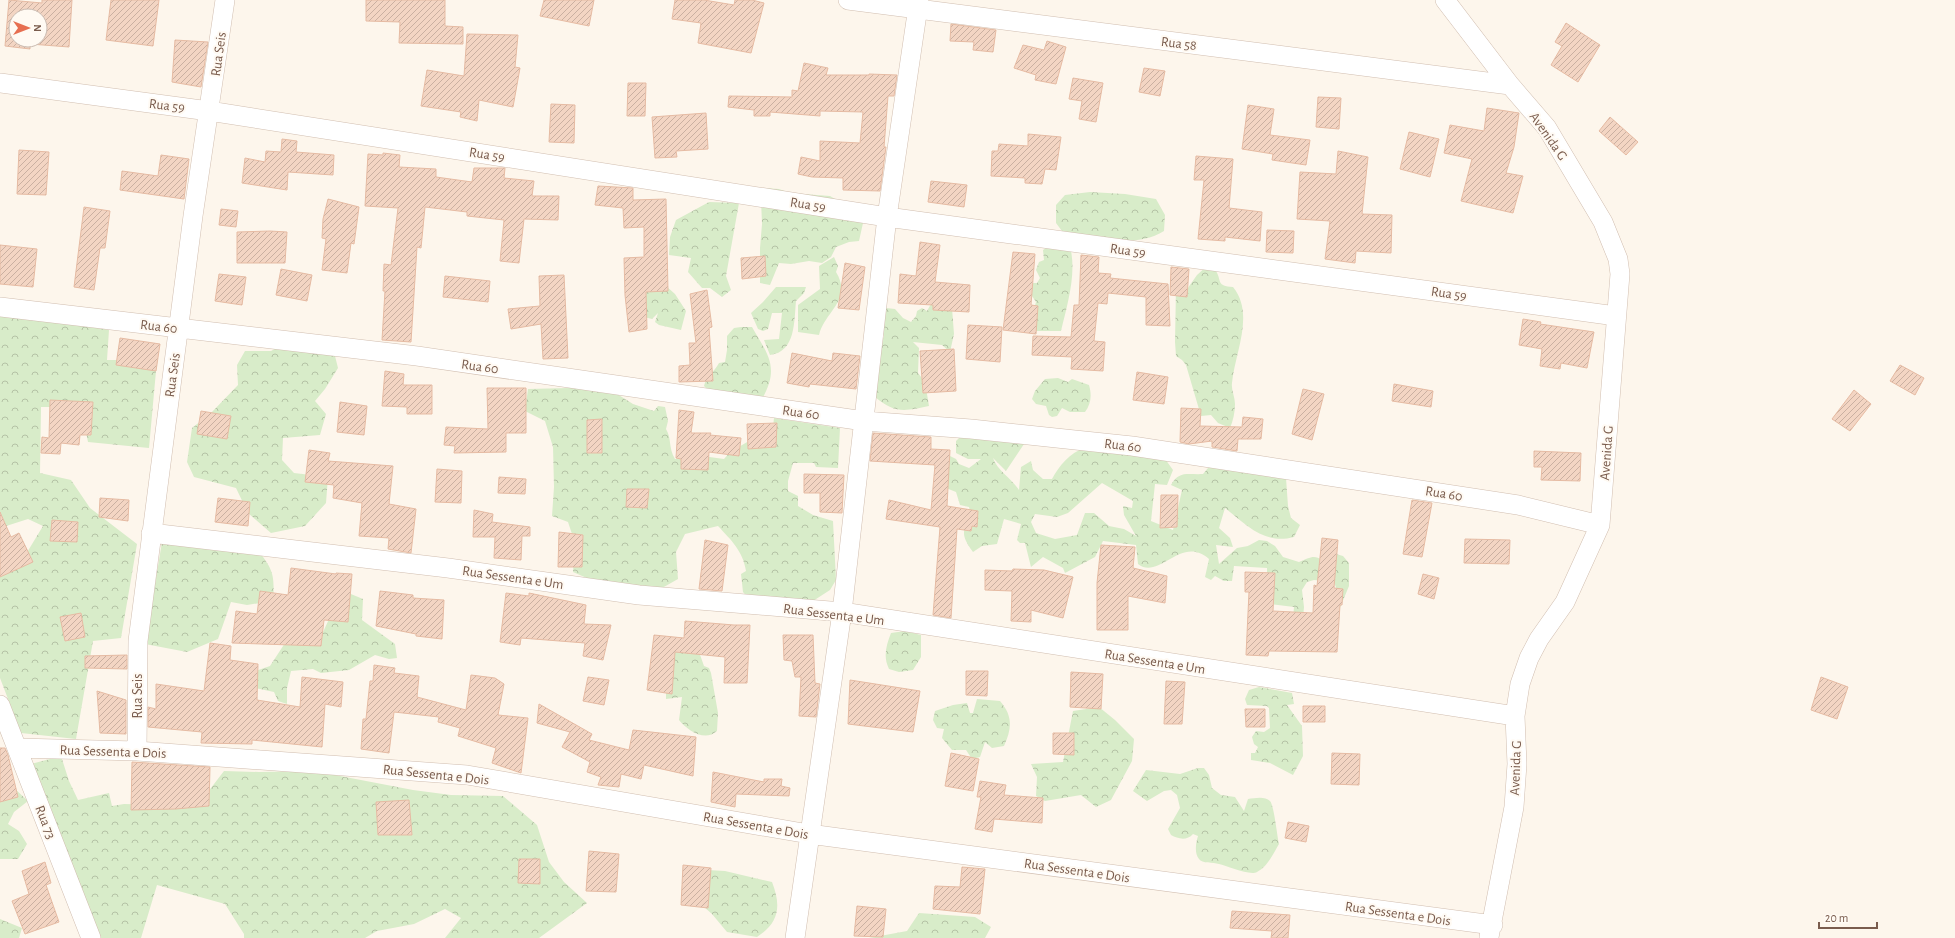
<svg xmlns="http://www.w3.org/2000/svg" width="1955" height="938" font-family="'Alegreya Sans',sans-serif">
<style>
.forest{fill:url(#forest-crowns);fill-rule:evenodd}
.building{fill:url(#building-hatch);stroke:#e6bba3;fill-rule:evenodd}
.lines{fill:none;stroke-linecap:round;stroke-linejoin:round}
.street-casing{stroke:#d1beb0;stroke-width:20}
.street{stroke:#fff;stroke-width:19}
.labels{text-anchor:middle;stroke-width:4;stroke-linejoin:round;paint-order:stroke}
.street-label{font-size:14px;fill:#7a5c4d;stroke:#fffaf3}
</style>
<defs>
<pattern id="forest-crowns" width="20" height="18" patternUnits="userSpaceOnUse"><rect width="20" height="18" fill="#d8ecc9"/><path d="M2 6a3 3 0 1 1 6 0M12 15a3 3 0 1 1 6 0" fill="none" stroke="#b4c2a5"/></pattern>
<pattern id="building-hatch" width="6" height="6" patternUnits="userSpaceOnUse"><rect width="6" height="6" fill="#f3d5c3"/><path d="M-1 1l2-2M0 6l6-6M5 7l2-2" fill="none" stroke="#cab0a1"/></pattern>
</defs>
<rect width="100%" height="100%" fill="#fdf6ec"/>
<!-- forest -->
<path class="forest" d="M764 188 779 189 790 193 830 196 862 215 863 223 859 241 849 242 836 247 831 257 822 263 809 261 791 264 779 263 770 285 760 283V248L762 224 761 200Z
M1090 192 1125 194 1156 199 1165 215 1164 231C1138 248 1095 239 1065 235L1056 223V205L1065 195Z
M709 202 739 203 726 276 731 290 722 297 710 288H702L688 272 691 258 669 255 670 237 676 220Z
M1049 246 1071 251C1076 276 1067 306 1061 331H1034V309L1036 302 1030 293 1033 283H1037L1040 278 1036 270 1039 262 1044 260 1043 250Z
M834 257 838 266 836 272C853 300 825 311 819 335L798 332V305L820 289 819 266Z
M1207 266C1209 267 1214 269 1216 271 1222 281 1216 286 1233 287 1255 314 1235 352 1232 383 1231 390 1235 397 1235 404 1235 412 1233 421 1230 428L1218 423 1211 415 1201 416 1186 365 1182 360 1176 356 1175 342 1176 288 1185 292 1197 275Z
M666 286 675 294 686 311 681 330 659 325 655 322 658 313 652 319 640 316 646 288Z
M776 287H806L804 293 796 301C794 321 796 352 770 355L764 340 779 339 782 313H772L768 329 763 331 758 329 751 313 763 302Z
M932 302 952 308 954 334 950 352 942 345 913 342 919 348 918 373 925 382 929 406C905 411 895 414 875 397L880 347 884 336 880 327 886 308 895 309 903 318 911 322 916 316 917 311 922 308 927 311Z
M0 316 71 323 109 330 107 360H157L149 448 88 442 81 407H41L40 473 71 480 90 508 137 544 121 638 93 641 76 739 21 733 0 678V559H23L43 526 28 519 0 528Z
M741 327H752C768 355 780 367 762 399L711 393 704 386C706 377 714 372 719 363L725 362 727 350V336L734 328Z
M297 337 334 352 338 368 325 389 315 401 326 414 320 435 283 438 282 460 294 473 328 477 326 503 305 526 271 533 248 513 236 488 194 477 187 462 192 428 211 413 238 385 237 365 245 351H271Z
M590 377 633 404 654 411 658 406 665 407 668 421 666 429C672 439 668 447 675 459L695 455 724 459 730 452 773 427 774 418 840 428 838 468 816 467 814 463H793L788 481V491L798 496V506L813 515 833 521 836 580 830 590 813 601H751L743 592 741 574 746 571C743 551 731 540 718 526L685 534 676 552 678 579 655 592 589 579 573 572 575 543 568 522 552 516 554 487 553 447 545 421 525 411 528 389 569 388Z
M1058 378 1068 382 1072 379 1089 385C1092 395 1091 404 1085 412H1070L1062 408 1057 416 1052 417 1049 415 1046 406 1036 404 1032 399 1035 391 1045 379Z
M965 432 1030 435 1006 471 993 458C997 470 1012 479 1019 490L1021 467 1031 461 1033 470 1043 479H1052C1059 466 1070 452 1085 448 1094 445 1150 455 1163 456L1173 470 1167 485 1155 484 1151 521 1173 530 1182 490 1171 485C1179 470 1188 475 1203 474L1213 462 1286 478 1288 506 1291 518 1300 525 1294 537C1264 545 1247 525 1225 508L1219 528 1230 538 1233 547 1216 545 1219 564 1237 548 1248 546 1259 540 1267 541 1275 546 1283 557 1299 562C1309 558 1314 554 1322 560L1329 552 1343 556 1349 563V586L1339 610 1337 590 1334 582 1314 580 1307 582 1302 590 1304 607 1302 631H1292L1294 607 1270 604 1267 591V568L1234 566 1232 581H1224L1215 576 1211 580 1205 577 1209 559C1181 534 1159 581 1138 564L1136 545 1103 541 1095 557 1065 573 1063 568 1043 557 1031 567 1025 543H1020L1017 540 1021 524 1004 519 997 544 982 546 973 552C952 524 975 529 969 507L960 505 956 492 946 488 948 455 956 459 959 464 969 468 981 459H968L956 453V441ZM1102 483 1133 501 1132 508 1123 506 1124 515 1136 536 1124 529 1109 526 1094 513H1085L1077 535 1055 539 1036 533 1031 522 1035 514 1057 517 1068 513Z
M162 542 256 548C273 569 275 574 273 601L247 605 231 602 218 639 187 652 145 644Z
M346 592 363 599 362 620 395 644 397 658 389 659 375 655 349 670 321 673 313 669 291 671 287 688V704L278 701 274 692 251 687 250 673 270 666 285 643H318L335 606Z
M905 631 921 635V657L913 670 899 672 889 669C883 657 886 646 891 633Z
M698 649 704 666 709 668 711 673 718 713 717 731C705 742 688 731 679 720L682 697 666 699V650Z
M1259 687 1292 693 1294 704 1287 705 1302 726 1303 756 1293 775 1270 763 1251 760V753H1255L1258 747 1254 744 1252 737 1256 731 1264 732 1270 728 1269 708 1267 706 1247 705 1245 699 1249 690Z
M977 699 1000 701C1013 716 1012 728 1004 746L992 748 985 742 980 757 972 759 966 750H952L942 738 944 729 937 728 933 720 935 711 953 705 967 703 970 713H973Z
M1099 707 1115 720 1134 739 1132 761 1111 800 1096 807 1081 795 1045 801 1036 796 1037 777 1031 764 1063 762 1073 711Z
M61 756 69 781 78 800 109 793 112 806 124 804 161 805 204 797 224 771 259 772 314 771 413 790 451 795 503 796 537 825 549 862 564 882 587 903 539 938H445L461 918 445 909 414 924 377 931 365 938H244V934L225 904 157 885 141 938H100L31 764Z
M1198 768H1204L1209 775 1212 788 1221 795 1235 797 1244 811 1248 799C1255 798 1265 796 1270 801 1274 805 1277 835 1279 844 1273 854 1268 866 1257 872 1250 876 1227 866 1219 864 1213 862 1202 864 1199 859 1194 853 1196 842 1198 836L1193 834C1187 841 1178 839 1171 835L1168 829 1180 808 1177 795 1171 790 1164 791 1147 801 1133 791 1146 770 1180 774Z
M15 789 28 801 14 812 8 824 19 831 27 844 18 859H0V793Z
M707 870 725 871 772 882C781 905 780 922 757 937L727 932 712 914 695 899Z
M919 913 975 917 991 927 985 938H869L907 931Z
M0 919 22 928 19 938H0Z"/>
<!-- building -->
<path class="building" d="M9 0 42 3V0H72L69 47 30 44V49L5 46ZM16 16H40V40H16Z
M111 0H159L153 46 106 40Z
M366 0H445V26L463 27V44L399 43 400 22 366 21Z
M544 0H594L589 26 540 16Z
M675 0H704L734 5 735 0H752L764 3 751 53 698 43 701 23 672 19Z
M1566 23 1600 45 1578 82 1551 65 1562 46 1555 42Z
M951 24 996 30 993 52 973 50 974 42 950 41Z
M467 34 518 35 515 67 520 68 513 107 479 100 477 121 460 117 461 112 421 106 427 70 464 76Z
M175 40 208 42 201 87 172 82Z
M1047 41 1066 47 1056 84 1035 80 1036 75 1014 68 1023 45 1044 50Z
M804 63 828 68 826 75H869V74L897 75 894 96H888L884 147H886L880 191 843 190V178L812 177 798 174 801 157 820 161V141L860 143 863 112 820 111V116L770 112V116H754V110L728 107 729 96 792 97V90L798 91Z
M1144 68 1165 71 1160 96 1139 92Z
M1073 78 1103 83 1096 122 1079 119 1082 101 1069 99Z
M628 83H646L645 116H627Z
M1318 97 1341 98 1339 129 1316 127Z
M551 104 575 105 574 143 549 142Z
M1248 105 1274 109 1270 135 1310 140 1306 165 1272 160 1273 154 1242 149Z
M1487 108 1519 113 1514 147 1506 173 1523 176 1513 213 1461 201 1472 159 1444 153 1450 125 1484 131Z
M706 113 708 149 676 151 677 157 655 158 652 117Z
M1610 117 1638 142 1626 155 1599 131Z
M1409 132 1439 139 1430 177 1400 169Z
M1028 134 1061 137 1056 170 1045 169 1042 184 1025 183V178L991 176 992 151H998L999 144 1028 146Z
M282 139 297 141 296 152 334 155 333 175 288 172 287 190 242 183 245 158 265 162 266 151 281 152Z
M19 150 49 152 46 195 17 194Z
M1338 151 1368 157 1362 214 1392 215 1391 253 1356 251 1355 263 1325 259 1330 221 1297 219 1300 172 1336 174Z
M383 153 400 155 399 167 436 169V177L472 182 474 168H505L504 178 534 181 532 196H559L558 220 524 219 519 263 500 261 504 220 467 216V212L425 207 421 248 417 247 411 342 382 340 385 291H383L384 264 391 265 398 208 365 206 368 154 383 155Z
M161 155 189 159 184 199 120 190 122 171 158 176Z
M1196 156 1233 159 1229 208 1262 212 1260 241 1225 237V241L1198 239 1204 180H1194Z
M931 181 967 185 964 207 928 202Z
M598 186 633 188V200L666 199 668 291 646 292 647 329 629 332 625 295 624 258 644 257V227L624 228 623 208 595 205Z
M328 199 359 207 354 244 351 243 347 273 322 270 326 239 322 238 323 219Z
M84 207 110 211 105 248H100L94 290 74 287Z
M221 209 238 211 236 227 219 225Z
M1267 230 1294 231 1293 253 1266 252Z
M270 231 287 232 285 263H237V232Z
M920 242 940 245 935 282 970 285 969 312 933 310V305L898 303 900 274 916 276Z
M0 245 37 249 33 287 0 284Z
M1013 252 1035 254 1031 305 1038 306 1036 334 1003 330Z
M1081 255 1099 257 1098 273 1111 274 1110 278 1168 284 1170 326 1146 325V297L1108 293 1107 304 1098 303 1094 341 1105 342 1103 371 1071 369 1072 357 1032 355 1033 336 1071 337 1074 305H1079Z
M765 256 766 276 742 279 741 258Z
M845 263 865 267 859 310 838 308Z
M1171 267 1189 269 1187 297 1170 295Z
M281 269 312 275 307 301 276 295Z
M219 274 246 277 242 305 215 301Z
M564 275 568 358 543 359 541 324 511 329 508 309 540 306 539 276Z
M445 276 490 281 488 302 443 297Z
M707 290 712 327 709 328 713 381 679 382V366L690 365 689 343H696L690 294Z
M1523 319 1541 322 1540 324 1594 332 1587 368 1561 363 1560 369 1540 366 1542 349 1519 345Z
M968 325 1002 327 1000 362 966 359Z
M120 338 160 344 156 371 116 365Z
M954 349 956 391 923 393 920 351Z
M792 353 832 361 833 353 860 356 856 389 810 384 809 387 787 383Z
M1900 365 1924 378 1915 395 1890 381Z
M385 371 404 374 403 385H432V414H407V407L382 406Z
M1137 372 1168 377 1164 404 1133 400Z
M1394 384 1433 391 1431 407 1392 401Z
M487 388H526V433H506V452L454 453 455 446 444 445 446 427 488 429Z
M1303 389 1324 394 1312 440 1292 434Z
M1854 390 1871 404 1850 431 1832 419Z
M50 400 93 402 91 435H80L79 445 61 443 60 454 41 453 42 437 49 438Z
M340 402 367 406 364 435 337 432Z
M1181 408 1201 409 1200 426 1242 427 1243 417 1263 419 1261 439H1238L1237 451 1212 447V441L1189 444 1180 442Z
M679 410 694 412 691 433H711L710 435 741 438 739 456 709 452 708 470 681 469V459L676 458Z
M201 411 231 416 227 439 197 434Z
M602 419V453H587V420Z
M777 423 776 447 748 449 747 424Z
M873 433 931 437V449L950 450 947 506 978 511 977 527 972 526 971 531 957 529 951 618 933 615 940 527 886 519 889 500 931 510 935 465 870 461Z
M309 450 330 453 328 461 393 466 389 504 416 509 411 553 388 549 389 538 359 536 362 503 333 498 334 485 305 482Z
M1534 451 1581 453 1580 481 1541 480 1542 467H1534Z
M437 469 462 471 461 503 435 502Z
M804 474 844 475 842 513 820 512V493H804Z
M499 477 526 479 525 494 498 493Z
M627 489H649L647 508 626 507Z
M1161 495H1178L1177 527 1160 528Z
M100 498 129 500 128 521 99 517Z
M218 498 250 502 248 526 215 522Z
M1412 500 1432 503 1422 557 1403 554Z
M474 510 493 514 492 522 530 527V536H522L521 560 494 558 495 537H473Z
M0 512 11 537 19 533 33 562 0 577Z
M52 520 78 522 77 542 50 541Z
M559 532 583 535 582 567H558Z
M1322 538 1338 540 1334 588 1343 589 1342 605H1340L1337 652 1269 651 1268 656 1246 655 1249 592H1245V572L1275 573 1273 611 1313 613 1314 585 1317 586Z
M1465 539 1510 540 1509 564 1464 563Z
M705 540 728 545 722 591 699 589Z
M1101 545 1135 547 1133 568 1167 576 1165 603 1128 596V630H1097V583Z
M291 568 336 574V573L352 574 348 622 324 620 321 646 232 643 236 611 257 614 260 591 288 595Z
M1013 569 1044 570 1073 577 1063 618 1031 610V622L1011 621 1012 591 985 590V570L1012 571Z
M1423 574 1439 578 1434 599 1418 594Z
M380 591 413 595V598L444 600 442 639 416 636V634L376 626Z
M506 593 529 596V593L586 605 584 624 611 625 603 660 583 656 585 643 521 638 520 645 500 642Z
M81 613 85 637 65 641 60 617Z
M685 621 734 625H750L747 683H724L725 657 675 652 672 694 647 690 654 635 684 638Z
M783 635H813L815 683 820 684 816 717 799 716 801 677H795L792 661 784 660Z
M210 643 231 646 230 660 258 664 257 700 300 707 302 677 343 682 341 707 325 704 322 747 252 740V744L201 743 202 732 148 727V707L156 709V684L204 691Z
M127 655V669L85 668V656Z
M374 665 395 668 394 673 419 676 417 697 466 710 471 675 495 678 504 684 498 715 528 718 521 773 492 763 496 748 458 736 460 728 438 722 439 717 394 712 389 753 361 749 363 719H366L370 681H373Z
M966 671H988L987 696 966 695Z
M1071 672 1103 674 1101 709 1070 707Z
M588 677 609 680 604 705 583 701Z
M1821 677 1848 687 1837 719 1811 710Z
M850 680 920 691 913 732 848 724Z
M1166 681 1185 682 1182 724H1164Z
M97 691 126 700V734L100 733Z
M539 704 592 734 589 740 629 750 633 730 696 737 693 776 644 765 641 779 621 774 619 787 598 785 601 777 587 772 590 762 562 747 570 732 537 723Z
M1303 706H1325V722H1303Z
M1245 709H1265V727H1246Z
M1053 733H1074V755L1053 754Z
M0 748H5L8 755 18 797 0 802Z
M951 753 979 759 973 791 945 786Z
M1332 753 1360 754 1359 785 1331 784Z
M132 762 210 767 209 806 176 809 131 810Z
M713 772 764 782V779H782L781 786 790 788 789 796 736 794 735 807 711 802Z
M980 781 1006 785 1004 795 1043 798 1042 823 994 819 992 832 975 829 981 797H977Z
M409 800 412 835H378L376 802Z
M1288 822 1309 826 1306 842 1285 838Z
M589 851 619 854 616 892 586 891Z
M519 859H540V884L518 883Z
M45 862 51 883 46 885 59 922 25 934 12 901 29 894 22 871Z
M683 865 711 868 708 908 681 905Z
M962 867 985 869 980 914 933 909 935 886 960 887Z
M857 906 886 909 883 937 854 936Z
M1232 911 1290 915 1288 938H1271L1272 931 1230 928Z"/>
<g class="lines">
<defs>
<path id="street" d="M848 0 1510 85
M1445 0 1510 85 1547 128 1603 222 1618 259 1620 274 1600 525 1565 602 1539 639 1529 658 1520 684 1515 716 1517 764 1514 807 1489 937
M0 83 209 111 887 217 1616 316
M0 307 417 356 864 421 971 429 1132 446 1518 505 1600 525
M151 533 448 568 639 595 842 612 1515 716
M0 705 91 938
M17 748 137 751 467 775 809 834 1493 925
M137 751 138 641 193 216 225 0
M795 938 842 612 887 217 919 0"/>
</defs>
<!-- street casing -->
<use href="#street" class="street-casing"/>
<!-- street -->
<use href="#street" class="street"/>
</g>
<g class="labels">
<!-- street labels -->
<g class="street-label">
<text transform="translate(1179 43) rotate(7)" y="5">Rua 58</text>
<text transform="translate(218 54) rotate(-82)" y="5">Rua Seis</text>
<text transform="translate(167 105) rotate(7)" y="5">Rua 59</text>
<text transform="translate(1549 136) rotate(55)" y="5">Avenida G</text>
<text transform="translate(487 154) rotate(9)" y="5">Rua 59</text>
<text transform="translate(808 204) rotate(9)" y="5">Rua 59</text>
<text transform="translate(1128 250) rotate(8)" y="5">Rua 59</text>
<text transform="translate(1449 293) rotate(8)" y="5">Rua 59</text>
<text transform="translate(159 326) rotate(7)" y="5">Rua 60</text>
<text transform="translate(480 366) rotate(8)" y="5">Rua 60</text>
<text transform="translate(172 375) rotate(-82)" y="5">Rua Seis</text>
<text transform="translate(801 412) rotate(8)" y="5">Rua 60</text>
<text transform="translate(1123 445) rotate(7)" y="5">Rua 60</text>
<text transform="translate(1606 453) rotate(-86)" y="5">Avenida G</text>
<text transform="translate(1444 493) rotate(9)" y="5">Rua 60</text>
<text transform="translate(513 577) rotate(8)" y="5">Rua Sessenta e Um</text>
<text transform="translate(834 614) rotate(7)" y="5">Rua Sessenta e Um</text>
<text transform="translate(1155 661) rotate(9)" y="5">Rua Sessenta e Um</text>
<text transform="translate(137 696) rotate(-90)" y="5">Rua Seis</text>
<text transform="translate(113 751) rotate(2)" y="5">Rua Sessenta e Dois</text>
<text transform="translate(1515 768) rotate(-88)" y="5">Avenida G</text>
<text transform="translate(436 774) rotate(6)" y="5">Rua Sessenta e Dois</text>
<text transform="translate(46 822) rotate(69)" y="5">Rua 73</text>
<text transform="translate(756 825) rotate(10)" y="5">Rua Sessenta e Dois</text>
<text transform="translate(1077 870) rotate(8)" y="5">Rua Sessenta e Dois</text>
<text transform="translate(1398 913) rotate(8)" y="5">Rua Sessenta e Dois</text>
</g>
</g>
<!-- north arrow -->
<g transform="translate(28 28) rotate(90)"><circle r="19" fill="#fffaf3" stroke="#cabbb1"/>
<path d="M0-3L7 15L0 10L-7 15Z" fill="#e76f51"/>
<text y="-6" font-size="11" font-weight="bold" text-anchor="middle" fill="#7a5c4d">N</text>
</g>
<!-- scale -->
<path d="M1819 922v6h58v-6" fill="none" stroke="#7a5c4d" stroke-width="2"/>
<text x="1825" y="922" font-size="12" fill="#7a5c4d" stroke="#fffaf3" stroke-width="3" paint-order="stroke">20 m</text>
</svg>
